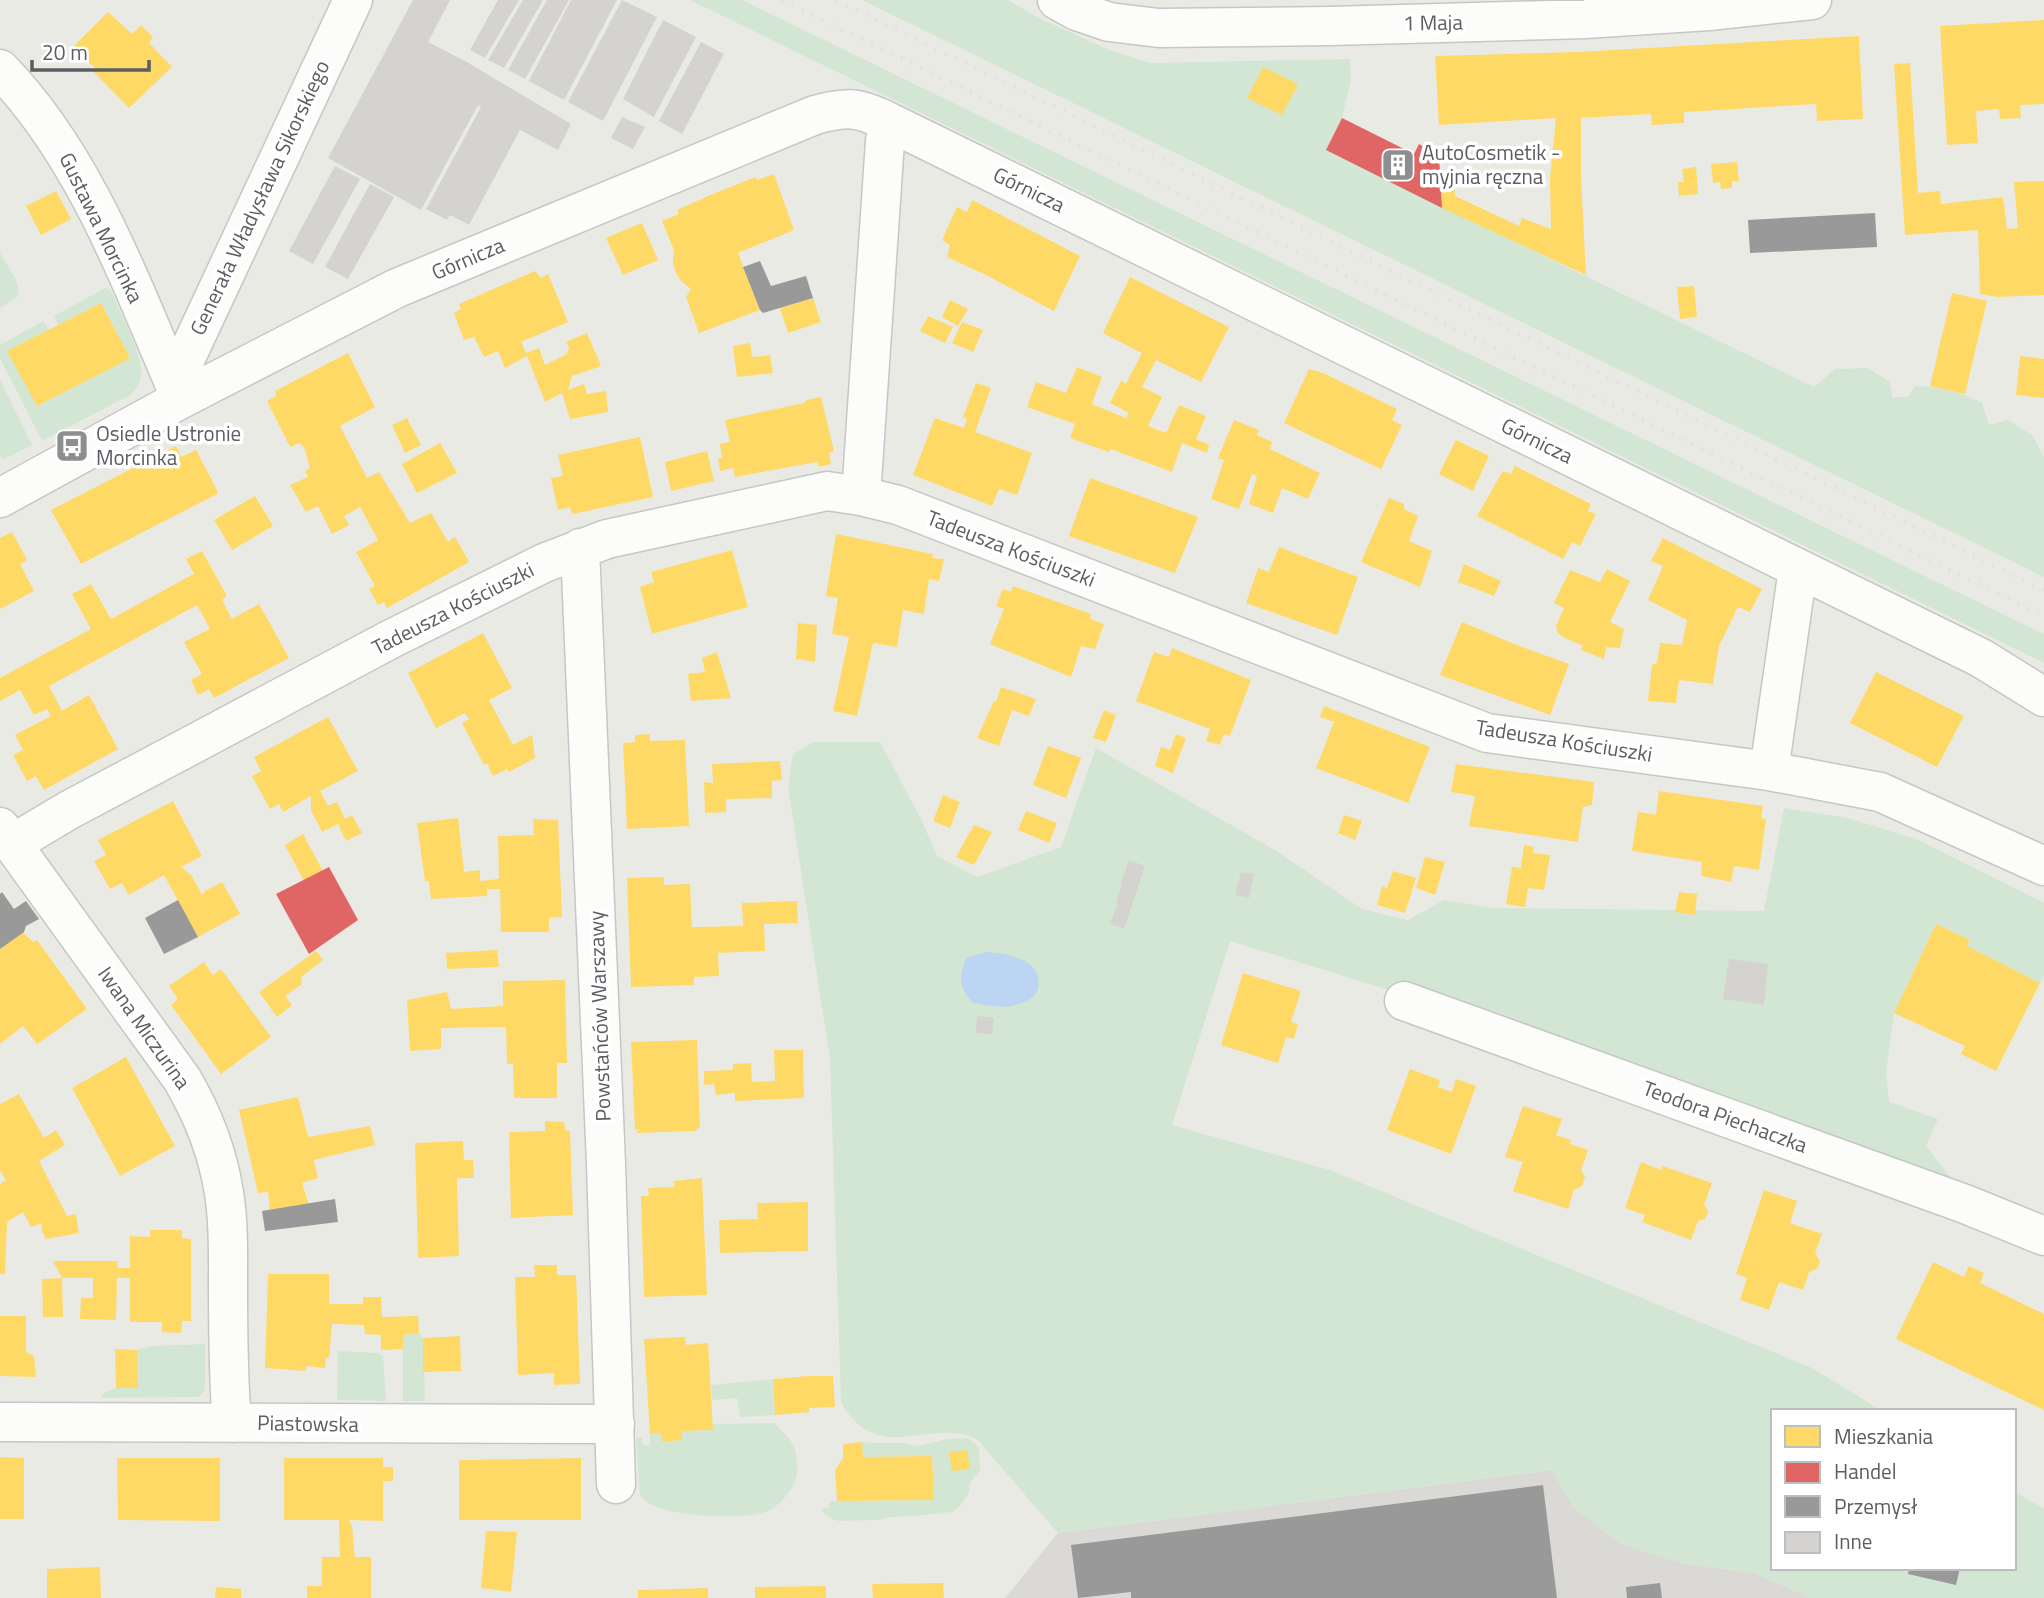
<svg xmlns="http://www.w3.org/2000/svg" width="2044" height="1598" font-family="'Titillium Web',sans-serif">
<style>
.industrial{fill:#dad9d5}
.green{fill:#d3e6d3}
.water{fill:#bbd5f2}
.homes{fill:#ffd966}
.shops{fill:#e06666}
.industry{fill:#999}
.building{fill:#d4d3d0}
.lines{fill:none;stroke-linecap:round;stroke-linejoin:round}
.minor-casing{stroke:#c6c6c6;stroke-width:41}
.minor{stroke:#fcfcfb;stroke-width:38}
.rail{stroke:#e2e2e2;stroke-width:5;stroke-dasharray:2 9;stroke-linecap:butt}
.labels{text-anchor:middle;stroke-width:7;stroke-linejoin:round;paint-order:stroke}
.street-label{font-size:21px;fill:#5b5d62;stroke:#fff}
.poi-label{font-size:21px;fill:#5b5d62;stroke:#fff;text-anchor:start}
</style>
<rect width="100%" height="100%" fill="#eaeae5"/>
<!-- industrial -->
<path class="industrial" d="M1552 1470 1574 1508 1680 1563 1754 1573 1805 1595 1807 1598H1005L1058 1533Z"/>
<!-- green -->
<path class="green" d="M690 0H742L2044 634V663Z
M862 0H1008L1039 18 1112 51 1151 63 1350 59 1351 80 1342 118 1326 150 1814 387 1835 369 1867 368 1889 381 1893 398 1909 396 1915 386C1938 386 1960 392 1982 403L1989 425 2008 420 2032 435 2044 457V577Z
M0 253 16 280 19 292 17 297 0 308Z
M105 288 110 289 113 295C121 314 144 357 141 376 140 385 136 389 130 395L42 441 0 358V345L43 321 49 330 8 351 37 406 129 359V356L101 303 58 325 54 316Z
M0 380 32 445 3 460 0 455Z
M813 742H880L921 819 937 856 977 877 1061 847 1096 748 1275 850 1362 909 1408 920 1444 900 1494 908 1764 911 1784 808 1848 818 1916 839 2044 903V975L2040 983 1967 946 1970 940 1936 924 1894 1013 1886 1072 1889 1102 1938 1119 1926 1146 1963 1194 1392 991 1230 941 1172 1125 1330 1170 1812 1368 1882 1411H1773V1568H2014V1491L2044 1509V1598H1807L1805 1595 1754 1573 1680 1563 1620 1544 1574 1508 1551 1470 1058 1533 977 1439C928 1416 880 1468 841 1403L830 1059 788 787 793 754Z
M419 1333 423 1338 425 1401H403V1335Z
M205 1344V1390L199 1397 101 1398 103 1393 116 1388H138L137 1350 152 1346Z
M338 1351 378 1353 383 1356 386 1401 337 1400Z
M773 1379 775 1415 740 1417 737 1398 712 1400 711 1385Z
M775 1423C780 1431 791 1438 794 1447 797 1455 799 1472 796 1479 792 1490 779 1507 768 1511 746 1521 652 1518 640 1495L636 1438 642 1437 643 1445H650V1433H661L663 1442 682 1440V1431L712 1430V1424Z
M968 1438 979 1447 980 1470 970 1483 969 1493 960 1506 952 1512 916 1516 891 1517 877 1520 839 1521 829 1518 822 1511 825 1508H830L828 1505 832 1501 934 1500 932 1456 863 1457 862 1442 873 1443H903L918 1446 948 1439Z"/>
<!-- water -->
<path class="water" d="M985 952C1000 953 1015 955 1028 963 1039 971 1043 987 1033 997 1029 1001 1018 1004 1012 1006 999 1008 985 1005 973 1003 960 989 957 976 967 958Z"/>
<!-- homes -->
<path class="homes" d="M108 12 132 34 141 25 153 37 149 43 172 67 129 108 93 71 96 69 73 47Z
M2044 20V104L2020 105 2021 118 2000 119 1999 109 1976 111 1978 143 1947 145 1940 26Z
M1859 36 1863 119 1817 121 1816 104 1684 112V123L1652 125 1651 114 1581 118V178L1586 275 1442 208 1440 175 1453 174 1455 196 1519 226 1522 218 1551 229 1550 179 1556 118 1439 125 1435 56 1577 52Z
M1910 63 1918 193 1940 191 1941 204 2003 197 2007 229 2018 228 2014 182 2044 181V295L1997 297 1980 294 1978 230 1905 235 1894 64Z
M1263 67 1298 84 1282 115 1247 98Z
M1737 162 1739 181H1732V188L1721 189 1720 182 1713 183 1711 164Z
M1696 167 1698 194 1679 196 1678 182H1684L1682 169Z
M774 174 794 230 738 253 760 310 699 333 686 297 691 289 681 281 675 271 673 261 674 250 662 221 679 214 677 210 715 193 756 177 757 180Z
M56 191 71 219 41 235 26 206Z
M972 200 1080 256 1054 311 984 274 947 257 950 245 942 240 957 207 967 212Z
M642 223 658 260 623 275 606 238Z
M535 271 541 278 548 274 568 322 521 342 526 353 539 348 545 365 567 354 569 347 566 342 587 333 601 366 572 376 568 390 584 384 587 394 606 391 608 412 570 419 562 393 545 402 527 356 505 368 498 351 484 357 474 337 464 340 454 313 461 309 459 304Z
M1130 277 1229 327 1201 382 1156 360 1142 387 1162 397 1148 426 1166 433 1179 405 1206 416 1196 439 1209 445 1207 453 1182 443 1172 472 1111 449 1109 452 1070 438 1075 424 1027 407 1036 382 1066 393 1077 367 1102 377 1092 403 1094 405 1126 418 1129 413 1110 403 1121 381 1126 384 1142 353 1103 333Z
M1694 286 1697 317 1680 319 1677 287Z
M1952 293 1987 301 1965 394 1930 386Z
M813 298 821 322 788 333 780 308Z
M950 300 968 309 958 326 942 317Z
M101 303 129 356V359L37 406 7 351Z
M928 316 953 327 945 343 920 331Z
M962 322 983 330 973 352 952 343Z
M750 343 752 357 770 355 773 373 737 377 733 346Z
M348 353 375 407 340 426 367 478 379 472 410 523 431 513 448 542 455 537 469 562 387 608 384 602 378 605 369 589 375 586 356 552 378 540 360 507 344 516 349 525 332 534 318 506 306 512 290 485 308 477 305 471 310 468 304 447 299 443 290 447 267 401 276 396 275 391Z
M2020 356 2044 359V398L2016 395Z
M1309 369 1323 373 1397 409 1392 420 1402 425 1381 469 1284 423Z
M976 383 991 388 975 432 1032 453 1017 495 999 489 992 506 913 475 935 418 964 428 967 419 963 417Z
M821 397 834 451 829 453 831 464 819 467 817 462 735 477 733 468 720 471 718 459 722 458 720 444 730 442 725 420 804 403 807 400Z
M407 418 421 445 405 453 392 425Z
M1234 420 1259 430 1257 435 1272 442 1270 449 1320 473 1308 499 1282 488 1273 513 1249 504 1257 476 1252 474 1239 509 1211 499 1224 460 1218 458Z
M640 437 653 497 572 514 570 507 558 510 551 478 563 476 558 455Z
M1456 440 1489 456 1473 491 1439 474Z
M440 443 457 473 417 493 402 464Z
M176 446 181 457 196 450 217 490V494L81 564 51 510Z
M707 451 714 481 671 491 665 462Z
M1515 466 1591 504 1588 511 1596 514 1580 546 1572 542 1563 559 1477 516 1503 471 1511 474Z
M1090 478 1198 517 1175 573 1069 536Z
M255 496 273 526 232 550 214 520Z
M1389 498 1404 504V509L1418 516 1409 541 1432 551 1420 587 1361 562Z
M12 532 27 560 20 564 34 591 0 609V538Z
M836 534 933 554 932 558 944 559 939 581 929 579 924 614 903 610 897 647 873 643 857 716 833 711 849 637 832 634 838 598 826 596Z
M1663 538 1762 589 1750 612 1738 607 1719 646 1713 684 1679 680 1676 703 1648 701 1652 665 1657 663 1660 643 1682 645 1687 620 1648 600 1663 566 1651 561Z
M1279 547 1358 577 1337 635 1246 603 1258 568 1269 572Z
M732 550 748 607 652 634 640 587 654 582 651 572Z
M202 551 227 596 222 600 232 619 259 604 289 658 214 698 209 689 198 695 191 680 202 674 184 642 210 629 197 605 49 686 62 711 89 695 118 749 44 790 36 776 27 781 13 755 23 750 15 735 51 716 47 709 34 715 20 690 0 701V678L91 629 72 594 91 584 111 619 194 574 186 559Z
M1464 564 1501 581 1494 596 1458 582Z
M1607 569 1630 581 1610 622 1624 629 1620 648 1606 647 1604 659 1581 650 1583 646 1563 637 1558 633 1556 626 1564 608 1554 603 1570 570 1600 582Z
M1013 586 1091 614 1090 619 1104 624 1095 649 1081 646 1071 677 990 644 1004 609 996 606 1003 589 1011 592Z
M1462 622 1514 644 1569 664 1550 715 1440 675Z
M798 623 817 625 815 662 796 659Z
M483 633 512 688 489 700 513 745 532 735 535 758 509 772 507 769 493 776 487 763 484 765 462 723 469 719 465 713 436 728 408 673Z
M1172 648 1251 680 1230 736 1224 734 1220 745 1206 741 1210 729 1136 701 1154 652 1169 657Z
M717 652 731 698 691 701 688 674 705 672 702 658Z
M1876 672 1964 716 1937 767 1850 723Z
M1001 687 1036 699 1029 716 1012 710 999 746 977 738 994 701 996 702Z
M1324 706 1430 747 1408 803 1316 768 1334 722 1320 717Z
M1104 710 1116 715 1106 742 1093 738Z
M328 717 358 771 320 791 328 806 337 802 345 819 352 815 362 833 346 841 338 824 322 832 311 810V796L283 812 279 804 270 809 252 776 261 771 254 757Z
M650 734V741L685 740 689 826 627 829 623 743 635 742V735Z
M1176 734 1186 738 1173 773 1155 766 1161 747 1170 750Z
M1048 746 1081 758 1066 798 1033 785Z
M780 761 782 780 772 781V798L726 799V812L705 813 704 782 713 783 712 764Z
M1456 764 1594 782 1592 805 1583 807 1578 842 1469 826 1475 796 1451 792Z
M1659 791 1763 806 1761 818 1766 819 1759 870 1734 866 1731 882 1701 876 1702 862 1632 851 1638 812 1656 815Z
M943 795 960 802 950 828 933 821Z
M173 801 202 856 181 867 192 876 202 895 205 891 222 882 240 914 198 937 164 875 129 895 122 883 110 889 94 861 106 855 98 840Z
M1026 811 1057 823 1049 843 1018 830Z
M1344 815 1362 821 1355 840 1338 833Z
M458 818 464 872 480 870V881L499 879 498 836 534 835 533 819 558 820 562 917 549 918V932H501L500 889H487V896L431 899 429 881H425L417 823Z
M974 825 992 832 974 865 956 857Z
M303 834 323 871 304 881 285 845Z
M1524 845 1534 847 1533 853 1550 855 1544 890 1528 888 1525 907 1506 904 1512 867 1521 868Z
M1425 857 1445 862 1435 895 1416 888Z
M1393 871 1416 878 1405 913 1377 905 1382 886 1387 888Z
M664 877V885L690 884 692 927 743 926 742 903 797 901 798 923 764 924 765 951 718 953 719 976 694 977V985L631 987 627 878Z
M1679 892 1697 894 1695 915 1675 912Z
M1936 924 1970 940 1967 946 2040 983 1996 1071 1961 1054 1965 1046 1894 1013Z
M22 932 33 942 37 940 87 1009 37 1044 23 1026 0 1044V949Z
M497 950 499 967 447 969 446 953Z
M316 951 323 960 301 977 302 984 285 996 292 1005 277 1017 259 992Z
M204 962 213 975 221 969 271 1037 221 1074 171 1005 178 999 169 986Z
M1243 973 1301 991 1291 1022 1298 1024 1294 1039 1286 1037 1278 1063 1221 1045Z
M565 980 567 1063H557V1098H514L513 1064H507L506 1027 441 1028V1049L410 1051 407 1000 447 992 451 1009 503 1006V981Z
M697 1040 700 1127 695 1131 635 1133 640 1130H635L631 1042Z
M774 1050H803L804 1098 735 1101V1093L716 1095 714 1084 704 1085V1071L733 1070V1064L751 1063 752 1082 775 1081Z
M126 1057 175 1146 120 1176 72 1088Z
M1410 1069 1440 1080 1438 1087 1452 1092 1456 1079 1476 1086 1451 1154 1387 1130Z
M19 1094 44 1138 56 1130 65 1145 39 1161 67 1216 76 1214 79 1233 46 1239 42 1231V1223L31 1227 23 1212 7 1222 5 1274H0V1184L6 1180 0 1171V1104Z
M298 1097 308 1137 370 1126 375 1145 314 1160 318 1178 302 1183 309 1205 270 1210 268 1192 258 1193 239 1110Z
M1523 1106 1562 1119 1556 1135 1571 1140 1570 1144 1588 1150 1581 1170 1585 1177 1582 1186 1574 1190 1568 1209 1513 1191 1523 1162 1505 1157Z
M545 1121 564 1122 565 1130 570 1131 573 1215 511 1218 509 1132 545 1131Z
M463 1141 464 1160H473L474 1178H457L459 1256 418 1258 415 1143Z
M1641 1162 1661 1170 1662 1166 1712 1183 1704 1205 1708 1211 1705 1219 1698 1221 1691 1240 1642 1222 1645 1215 1625 1208Z
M702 1178 707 1295 644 1297 641 1196H649L648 1188 674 1187V1181Z
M1764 1190 1797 1201 1790 1223 1822 1234 1815 1253 1820 1261 1818 1268 1809 1272 1803 1290 1779 1282 1769 1310 1740 1300 1747 1278 1736 1274Z
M808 1202V1251L720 1253 719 1220 758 1219 757 1203Z
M150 1230H182V1238L191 1239V1321H182L181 1333 162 1332V1322H130V1278H117L116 1320 80 1319 81 1298H93V1278H62L53 1261H117L118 1268H130V1236L150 1237Z
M1933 1262 1964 1277 1969 1266 1984 1273 1980 1283 2044 1314V1410L1896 1339Z
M534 1265H557V1275H576L580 1384 554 1385V1373L518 1375 515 1277H535Z
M268 1274H329V1304H363V1297H381L382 1317 418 1316 419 1333 403 1335V1349L381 1350V1335L365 1334 364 1325 332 1324 329 1358H326L325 1368 306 1366V1371L265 1368Z
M62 1278 63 1317H43L42 1279Z
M0 1316H26V1352L34 1356 36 1377 0 1376Z
M460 1336 461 1371 423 1372V1338Z
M685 1337 686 1345 708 1343 713 1430 682 1431V1440L662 1442 661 1433H650L644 1339Z
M115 1349 137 1350 138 1388H116Z
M808 1376H833L835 1407 809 1408 810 1412 775 1415 773 1379Z
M862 1442 863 1457 932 1456 934 1500 837 1501 835 1470 843 1458V1444Z
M967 1450 970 1469 952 1471 949 1452Z
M0 1457 24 1458V1519H0Z
M117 1458H220V1521L118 1520Z
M284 1458H383V1467H393V1481H383V1521L349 1520 352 1526 355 1557H371V1598H307V1586H322V1557H340L339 1520H284Z
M581 1458V1520H459V1460Z
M486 1531 517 1532 511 1592 481 1588Z
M100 1567 101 1598H47V1569Z
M943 1583 944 1598H873L872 1584Z
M826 1586V1598H755V1587Z
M216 1587 241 1589V1598H215Z
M708 1588V1598H638V1590Z"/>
<!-- shops -->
<path class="shops" d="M1342 118 1414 154 1419 144 1439 155 1442 208 1326 150Z
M329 867 358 920 309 954 276 894Z"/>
<!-- industry -->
<path class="industry" d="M1875 213 1877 247 1750 253 1748 220Z
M760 261 771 286 806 276 813 298 763 313 760 310 743 267Z
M2 892 14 909 26 901 39 919 26 926 24 932 0 949V894Z
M178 900 198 937 164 954 145 918Z
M335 1199 338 1222 265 1231 262 1211Z
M1543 1485 1557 1598H1131V1592L1078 1598 1071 1545Z
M1909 1568H1960L1956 1585 1908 1574Z
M1660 1583 1662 1598H1627L1626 1587Z"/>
<!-- building -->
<path class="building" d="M413 0H450L428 42 465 61 571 124 558 150 520 130 469 225 450 215 447 220 426 209 481 107 478 105 421 210 328 158Z
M498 0H519L485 58 470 50Z
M523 0H543L504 68 488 60Z
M547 0H569L525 79 508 70Z
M571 0H617L564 100 529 81Z
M622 0 657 17 603 121 568 102Z
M663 20 696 37 654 117 623 99Z
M701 42 724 54 682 134 659 121Z
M622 117 645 127 633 149 611 138Z
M335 166 360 179 313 264 289 251Z
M370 184 394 197 348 279 325 267Z
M1129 860 1145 866 1124 929 1110 924 1118 904 1116 903 1122 884 1121 883Z
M1241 872 1254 874 1249 898 1235 895Z
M1729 959 1768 964 1764 1005 1723 999Z
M977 1016 994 1018 992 1034 976 1033Z"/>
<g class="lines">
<defs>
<path id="minor" d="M1057 0 1077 11 1109 22 1159 28 1330 26 1585 19 1709 11 1812 0
M0 69C87 158 132 287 181 399
M181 399 183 364 353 0
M861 496 885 141 889 122
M0 498 181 399 397 288 815 115C849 106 858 107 889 122L1981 658 2044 697
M580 548 606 1164 616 1484
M1769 771 1798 569
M0 827 182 1079C202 1113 218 1154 224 1193 229 1223 228 1254 228 1284 228 1330 228 1377 232 1423
M12 844 69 810 203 739 391 639 544 563 607 539 827 491 861 496 898 505 1487 733 1769 771 1880 792 2044 866
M1404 1001 1965 1204 2044 1236
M0 1422 615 1424"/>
</defs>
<!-- minor casing -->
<use href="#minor" class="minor-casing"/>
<!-- minor -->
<use href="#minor" class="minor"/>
<!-- rail -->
<path class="rail" d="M782 0 2044 616
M836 0 2044 590"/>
</g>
<!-- icons -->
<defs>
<symbol id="building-square" viewBox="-11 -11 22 22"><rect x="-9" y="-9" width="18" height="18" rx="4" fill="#8d8e90" stroke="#fff"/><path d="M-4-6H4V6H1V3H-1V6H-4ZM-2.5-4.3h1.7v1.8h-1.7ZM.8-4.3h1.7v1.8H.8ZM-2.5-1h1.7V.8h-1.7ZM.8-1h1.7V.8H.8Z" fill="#fff"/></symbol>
<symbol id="bus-square" viewBox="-11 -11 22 22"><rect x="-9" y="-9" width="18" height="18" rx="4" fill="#8d8e90" stroke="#fff"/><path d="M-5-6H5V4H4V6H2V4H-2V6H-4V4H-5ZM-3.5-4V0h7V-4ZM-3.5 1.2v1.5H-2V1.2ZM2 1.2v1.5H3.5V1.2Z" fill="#fff"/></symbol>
</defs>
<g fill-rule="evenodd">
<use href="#building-square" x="1379" y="146" width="38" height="38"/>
<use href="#bus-square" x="53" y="427" width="38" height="38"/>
</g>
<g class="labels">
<!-- street labels -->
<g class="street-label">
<text transform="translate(1433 23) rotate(-1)" y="7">1 Maja</text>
<text transform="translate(1029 190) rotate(26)" y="7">Górnicza</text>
<text transform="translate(260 198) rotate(-65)" y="7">Generała Władysława Sikorskiego</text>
<text transform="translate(101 228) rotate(64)" y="7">Gustawa Morcinka</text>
<text transform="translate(468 259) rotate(-23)" y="7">Górnicza</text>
<text transform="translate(1537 441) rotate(26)" y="7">Górnicza</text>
<text transform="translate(1011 549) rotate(21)" y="7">Tadeusza Kościuszki</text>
<text transform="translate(453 609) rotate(-27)" y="7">Tadeusza Kościuszki</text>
<text transform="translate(1564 741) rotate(9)" y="7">Tadeusza Kościuszki</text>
<text transform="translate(600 1016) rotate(-92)" y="7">Powstańców Warszawy</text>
<text transform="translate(144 1028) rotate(55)" y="7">Iwana Miczurina</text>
<text transform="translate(1725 1117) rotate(20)" y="7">Teodora Piechaczka</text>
<text transform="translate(308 1424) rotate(1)" y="7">Piastowska</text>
</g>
<!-- poi labels -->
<g class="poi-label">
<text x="1422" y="160">AutoCosmetik -<tspan x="1422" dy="24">myjnia ręczna</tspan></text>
<text x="96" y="441">Osiedle Ustronie<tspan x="96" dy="24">Morcinka</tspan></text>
</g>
</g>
<!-- legend -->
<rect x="1771" y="1409" width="245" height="161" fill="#ffffff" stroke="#bdbec0" stroke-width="2"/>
<rect x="1785" y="1426" width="35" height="21" fill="#ffd966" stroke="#bdbec0" stroke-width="2"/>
<text x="1834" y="1444" font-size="21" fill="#5b5d62">Mieszkania</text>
<rect x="1785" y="1462" width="35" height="21" fill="#e06666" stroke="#bdbec0" stroke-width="2"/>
<text x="1834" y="1479" font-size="21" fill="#5b5d62">Handel</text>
<rect x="1785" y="1496" width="35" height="21" fill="#999999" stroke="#bdbec0" stroke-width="2"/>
<text x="1834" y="1514" font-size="21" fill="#5b5d62">Przemysł</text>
<rect x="1785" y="1532" width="35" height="21" fill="#d4d3d0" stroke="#bdbec0" stroke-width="2"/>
<text x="1834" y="1549" font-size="21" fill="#5b5d62">Inne</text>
<!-- scale -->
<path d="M32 60v10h117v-10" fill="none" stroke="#5b5d62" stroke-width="3.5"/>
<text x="42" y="60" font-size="21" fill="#5b5d62" stroke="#ffffff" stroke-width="5" paint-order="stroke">20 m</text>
</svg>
